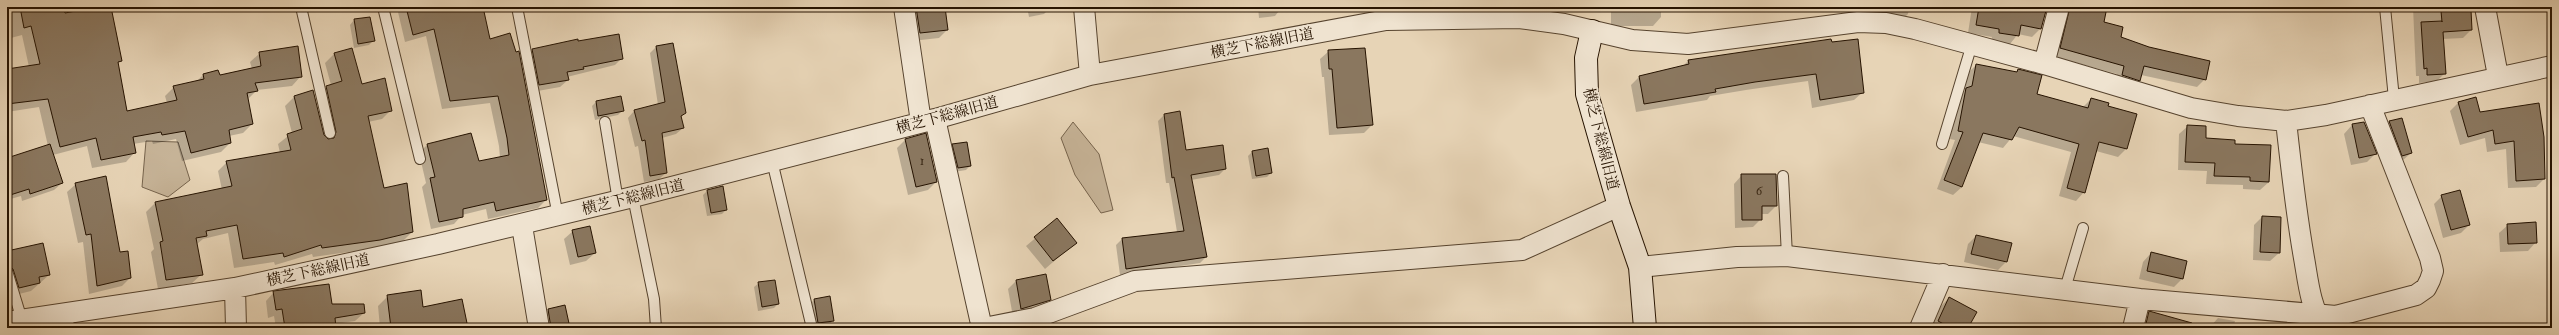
<svg xmlns="http://www.w3.org/2000/svg" width="2559" height="335" font-family="'IM FELL Double Pica','Noto Serif JP',serif">
<style>
.green{fill:#c6b397;stroke:#76634c}
.shadow{fill:#0003}
.building{fill:#8a775f;stroke:#261301}
.lines{fill:none;stroke-linecap:round;stroke-linejoin:round}
.lane-casing{stroke:#56432e;stroke-width:12}
.street-casing{stroke:#56432e;stroke-width:22}
.secondary-casing{stroke:#261301;stroke-width:24}
.lane{stroke:#efe3d0;stroke-width:10}
.street{stroke:#efe3d0;stroke-width:20}
.secondary{stroke:#efe3d0;stroke-width:22}
.labels{text-anchor:middle;stroke-width:4;stroke-linejoin:round;paint-order:stroke}
.number-label{font-size:13px;fill:#3f2c18}
.street-label{font-size:15px;fill:#261301;stroke:#efe3d0}
</style>
<rect width="100%" height="100%" fill="#e7d4b6"/>
<filter id="stains"><feTurbulence type="fractalNoise" baseFrequency=".005" numOctaves="4"/><feColorMatrix values="0 0 0 0 .2 0 0 0 0 .09 0 0 0 0 .02 0 0 0 .5 -.17"/></filter>
<radialGradient id="worn" r=".72"><stop offset=".6" stop-color="#630" stop-opacity="0"/><stop offset="1" stop-color="#630" stop-opacity=".3"/></radialGradient>
<!-- green -->
<path class="green" d="M1073 122 1099 154 1113 210 1101 213 1075 175 1061 138Z
M146 141 178 142 190 180 168 197 142 187Z"/>
<!-- shadow -->
<path class="shadow" d="M21 7H63L65 14 110 7 121 60 117 64 127 112 167 103 165 96 174 87 196 82 203 75 219 76 252 69 250 62 260 53 301 76 292 86 257 90 247 100 252 124 243 133 229 136 230 143 221 152 182 161 176 139 153 144 152 141 133 144 135 152 126 162 92 168 87 146 53 155 62 183 54 190 22 201 21 196 7 200V148L10 158 48 146 39 107 7 112V70L29 67 22 35 7 39V10Z
M403 7H482L489 40 546 200 538 208 488 219 486 209 462 215 454 224 431 229 422 187 426 183 419 153 427 145 478 162 500 158 499 146 490 103 442 109 426 36 405 42 398 12Z
M905 7H944L947 30 939 38 912 41Z
M1027 7H1048V10L1044 14 1029 17Z
M1258 7H1278L1279 11 1275 16 1259 18Z
M1392 7H1404L1392 9Z
M1611 7H1661V17L1653 26H1611Z
M1858 7H1909L1908 14 1900 22 1882 13 1857 9Z
M1972 7H2047L2040 29 2032 37 2018 34 2010 44 1991 41 1992 37 1968 33Z
M2059 7H2106L2102 23 2119 37 2205 79 2197 87 2141 75 2139 80 2131 88 2114 83 2117 74 2052 56Z
M2413 7H2450V12L2471 30 2463 38 2442 39 2445 73 2437 81 2419 83V76H2416Z
M354 20 373 41 369 45 354 48 350 25Z
M578 42 622 58 615 65 567 77 568 80 560 87 532 92 525 57 532 50Z
M656 47 685 113 680 118 683 128 676 134 662 138 666 173 659 179 644 182 638 146 635 147 628 118 634 111 658 105 650 53Z
M1329 51 1372 125 1364 133 1329 135 1324 77H1322L1320 59Z
M1764 51 1863 92 1854 100 1812 108 1808 81 1746 90 1710 96 1707 100 1636 112 1631 85 1640 76 1682 67 1689 60Z
M334 54 361 85 391 110 382 119 368 122 383 189 412 232 403 241 370 249 313 257 312 254 275 265 274 262 234 268 228 233 203 239 197 244 202 274 192 283 158 289 151 252 154 249 146 212 155 203 222 190 218 171 227 162 280 153 278 144 292 133 285 106 294 97 313 91 323 135 327 140 317 96 331 85 325 63Z
M1976 65 2016 73 2018 70 2036 95 2083 107 2091 99 2107 107 2126 149 2118 157 2096 151 2084 192 2076 201 2059 196 2071 152 2013 136 2003 148 1978 142 1962 187 1953 195 1937 189 1955 140 1950 139 1958 98 1964 92 1968 73Z
M620 98 622 111 618 115 595 120 592 106 596 102Z
M2475 98 2480 113 2538 104 2544 179 2536 187 2508 188 2506 149 2487 152 2485 138 2460 145 2450 111 2458 103Z
M1179 113 1186 152 1225 169 1219 175 1191 180 1206 257 1200 263 1120 275 1116 245 1122 239 1177 232 1169 183H1166L1158 121 1164 115Z
M2401 119 2411 153 2402 161 2381 130 2389 122Z
M2364 123 2376 153 2367 162 2351 165 2344 134 2352 125Z
M2188 126 2205 139 2234 145 2269 182 2260 190 2243 189V185L2206 184 2207 171 2178 170 2179 134Z
M905 140 936 182 928 190 908 195 897 148Z
M953 145 970 166 966 170 954 172 949 149Z
M1267 149 1271 173 1267 177 1252 179 1248 156 1252 152Z
M1742 175 1776 206 1768 214H1761V219L1753 227 1735 228 1734 184Z
M76 184 119 253 130 278 122 286 89 294 83 242 78 243 67 192Z
M707 191 726 210 722 214 707 216 703 195Z
M2442 196 2469 225 2461 233 2443 238 2434 204Z
M2262 217 2280 218 2279 253 2270 261 2253 260 2254 225Z
M1057 220 1075 243 1045 269 1026 246Z
M2508 225 2536 242 2528 251 2500 252 2499 233Z
M573 231 595 253 586 261 570 265 564 239Z
M1976 236 2006 262 1998 270 1964 262 1968 244Z
M7 252 49 275 31 291 11 296 7 283Z
M2151 253 2186 262 2182 279 2174 287 2139 279 2143 262Z
M1016 281 1050 299 1042 308 1013 317 1008 289Z
M759 283 778 304 774 308 758 311 754 287Z
M274 292 331 305 364 313 355 321 335 324V328H276L274 316 268 318 266 301Z
M388 296 422 308 467 328H380L378 306Z
M829 298 833 320 829 325 814 327 810 304 814 300Z
M1949 298 1967 328H1931L1941 306Z
M564 307 569 328H542L540 319 548 310Z
M2149 312 2164 328H2139L2141 321Z
M2218 318 2235 321 2233 328H2209Z
M2080 324 2098 328H2076Z"/>
<!-- building -->
<path class="building" d="M20 7H64L65 13 97 7H111L122 61 118 62 127 111 177 100 173 86 204 79 203 74 218 70 220 75 261 66 259 52 298 46 302 77 255 83 258 91 247 93 253 124 229 130 231 143 191 153 185 131 162 135 161 132 133 137 136 153 101 160 96 138 60 147 48 99 7 104V69L40 64 31 26 24 28Z
M406 7H483L490 39 510 33 516 52 519 51 547 200 496 211 494 202 463 209V217L439 222 430 178 435 177 427 144 471 133 479 161 509 155 507 138 498 96 450 101 434 29 413 35Z
M916 7H945L948 30 920 33Z
M1979 7H2047L2041 29 2021 25 2019 36 1999 33V29L1976 25Z
M2070 7H2107L2104 22 2123 27 2121 37 2149 47 2210 61 2206 80 2144 66 2140 81 2122 75 2124 66 2060 48Z
M2471 10 2472 30 2443 32 2446 74 2427 75V68L2424 69 2421 22 2442 21V22L2441 11Z
M370 17 375 41 358 44 354 19Z
M619 34 623 59 583 67 584 69 567 72 569 80 539 85 532 49 578 39V41Z
M1831 39 1832 42 1858 39 1864 93 1820 100 1816 74 1755 82 1715 89 1716 92 1644 104 1639 76 1689 64 1688 60Z
M673 43 686 113 681 116 684 128 662 133 667 173 650 176 645 140 642 141 634 110 665 102 656 46Z
M352 48 362 84 385 78 392 111 368 116 384 188 407 183 413 232 380 240 322 248 321 245 284 257 283 253 243 259 237 225 206 231 207 236 196 238 203 275 166 280 160 242 163 241 155 202 232 186 226 161 291 150 287 134 302 129 294 96 313 90 324 135 328 139 334 138 336 132 326 86 342 81 334 53Z
M1365 48 1373 125 1337 128 1332 69H1329L1328 50Z
M1976 64 2017 72 2018 69 2042 75 2037 94 2088 108 2091 98 2109 103 2108 106 2137 114 2127 149 2099 142 2085 193 2067 188 2079 144 2019 127 2012 140 1983 133 1962 187 1944 180 1963 132 1958 131 1966 88 1972 86Z
M621 96 624 111 598 116 596 101Z
M2476 97 2480 112 2539 103 2544 137 2545 179 2516 181 2514 141 2495 144 2493 130 2468 137 2458 102Z
M1180 111 1186 150 1223 145 1226 169 1191 175 1207 257 1126 269 1122 238 1184 231 1174 177 1172 178 1164 114Z
M2402 118 2412 153 2402 156 2389 121Z
M2364 122 2377 154 2359 158 2352 124Z
M2187 125 2206 126V138L2235 140V144L2271 145 2269 182 2250 181V177L2214 176 2215 163 2185 162Z
M926 133 937 182 916 187 905 139Z
M967 142 971 166 958 168 952 144Z
M50 144 63 183 30 194 29 189 7 196V158Z
M1268 148 1272 173 1256 176 1252 151Z
M1741 174H1776L1777 206H1762V220H1742Z
M106 176 120 252 128 251 131 278 97 286 91 234 86 235 75 183Z
M723 186 727 210 711 213 707 190Z
M2460 190 2470 225 2451 230 2441 195Z
M2262 216 2281 217 2280 253 2260 252Z
M1057 218 1077 243 1053 261 1034 237Z
M2536 222 2537 243 2508 244 2507 224Z
M590 226 596 253 578 257 572 230Z
M1976 235 2012 243 2007 262 1971 254Z
M43 243 50 275 39 277 40 283 19 288 13 269 7 265V251Z
M2151 252 2187 261 2183 279 2147 271Z
M1046 274 1051 300 1021 309 1016 280Z
M775 280 779 304 762 307 758 282Z
M329 284 332 304H364L365 313 335 318 336 328H309V325L285 328 282 309 276 310 273 291Z
M421 290 423 307 462 299 468 328H391L387 295Z
M830 296 834 321 818 323 814 299Z
M1949 297 1977 312 1968 328H1951L1938 321Z
M565 305 570 328H551L548 309Z
M2149 311 2192 323 2191 328H2145Z"/>
<g class="lines">
<defs>
<path id="lane" d="M301 7 330 133
M383 7 420 159
M517 7 558 216
M2385 7 2394 99
M605 122 618 201
M1942 144 1972 44
M772 161 812 328
M1783 176 1787 256
M633 197 654 299 656 328
M7 271 22 320
M2065 289 2083 228
M68 328 69 313"/>
<path id="street" d="M904 7 921 122
M1084 7 1090 75
M2485 7 2498 76
M2044 64 2059 7
M935 119 982 328
M2286 121C2291 167 2296 212 2304 258 2308 280 2310 306 2323 325
M522 226 539 328
M1640 267 1737 257 1787 256 2140 299 2336 316 2416 295 2426 288 2430 280 2433 271 2430 258 2370 105
M235 288 236 328
M7 322 235 288 438 244 633 197 935 119 1090 75 1386 20 1519 18 1564 24 1632 40 1688 44 1858 22 1886 23 1915 29 2044 64 2191 108 2238 116 2286 121 2326 115 2552 66
M984 328 1035 318 1135 281 1522 250 1619 206
M1920 328 1943 274
M2133 328 2140 299"/>
<path id="secondary" d="M1592 31 1586 58 1587 94 1619 206 1640 267 1645 328"/>
</defs>
<!-- lane casing -->
<use href="#lane" class="lane-casing"/>
<!-- street casing -->
<use href="#street" class="street-casing"/>
<!-- secondary casing -->
<use href="#secondary" class="secondary-casing"/>
<!-- lane -->
<use href="#lane" class="lane"/>
<!-- street -->
<use href="#street" class="street"/>
<!-- secondary -->
<use href="#secondary" class="secondary"/>
</g>
<g class="labels">
<!-- number labels -->
<g class="number-label">
<text x="922" y="165">1</text>
<text x="1759" y="195">6</text>
</g>
<!-- street labels -->
<g class="street-label">
<text transform="translate(1262 43) rotate(-11)" y="5">横芝下総線旧道</text>
<text transform="translate(947 115) rotate(-15)" y="5">横芝下総線旧道</text>
<text transform="translate(1601 139) rotate(76)" y="5">横芝下総線旧道</text>
<text transform="translate(633 197) rotate(-14)" y="5">横芝下総線旧道</text>
<text transform="translate(318 270) rotate(-12)" y="5">横芝下総線旧道</text>
</g>
</g>
<!-- margin -->
<rect width="2559" height="335" fill="none" stroke="#e7d4b6" stroke-width="24"/>
<rect x="8" y="8" width="2543" height="319" fill="none" stroke="#261301" stroke-width="2"/>
<rect x="12" y="12" width="2535" height="311" fill="none" stroke="#261301"/>
<rect width="100%" height="100%" filter="url(#stains)"/>
<rect width="100%" height="100%" fill="url(#worn)"/>
</svg>
